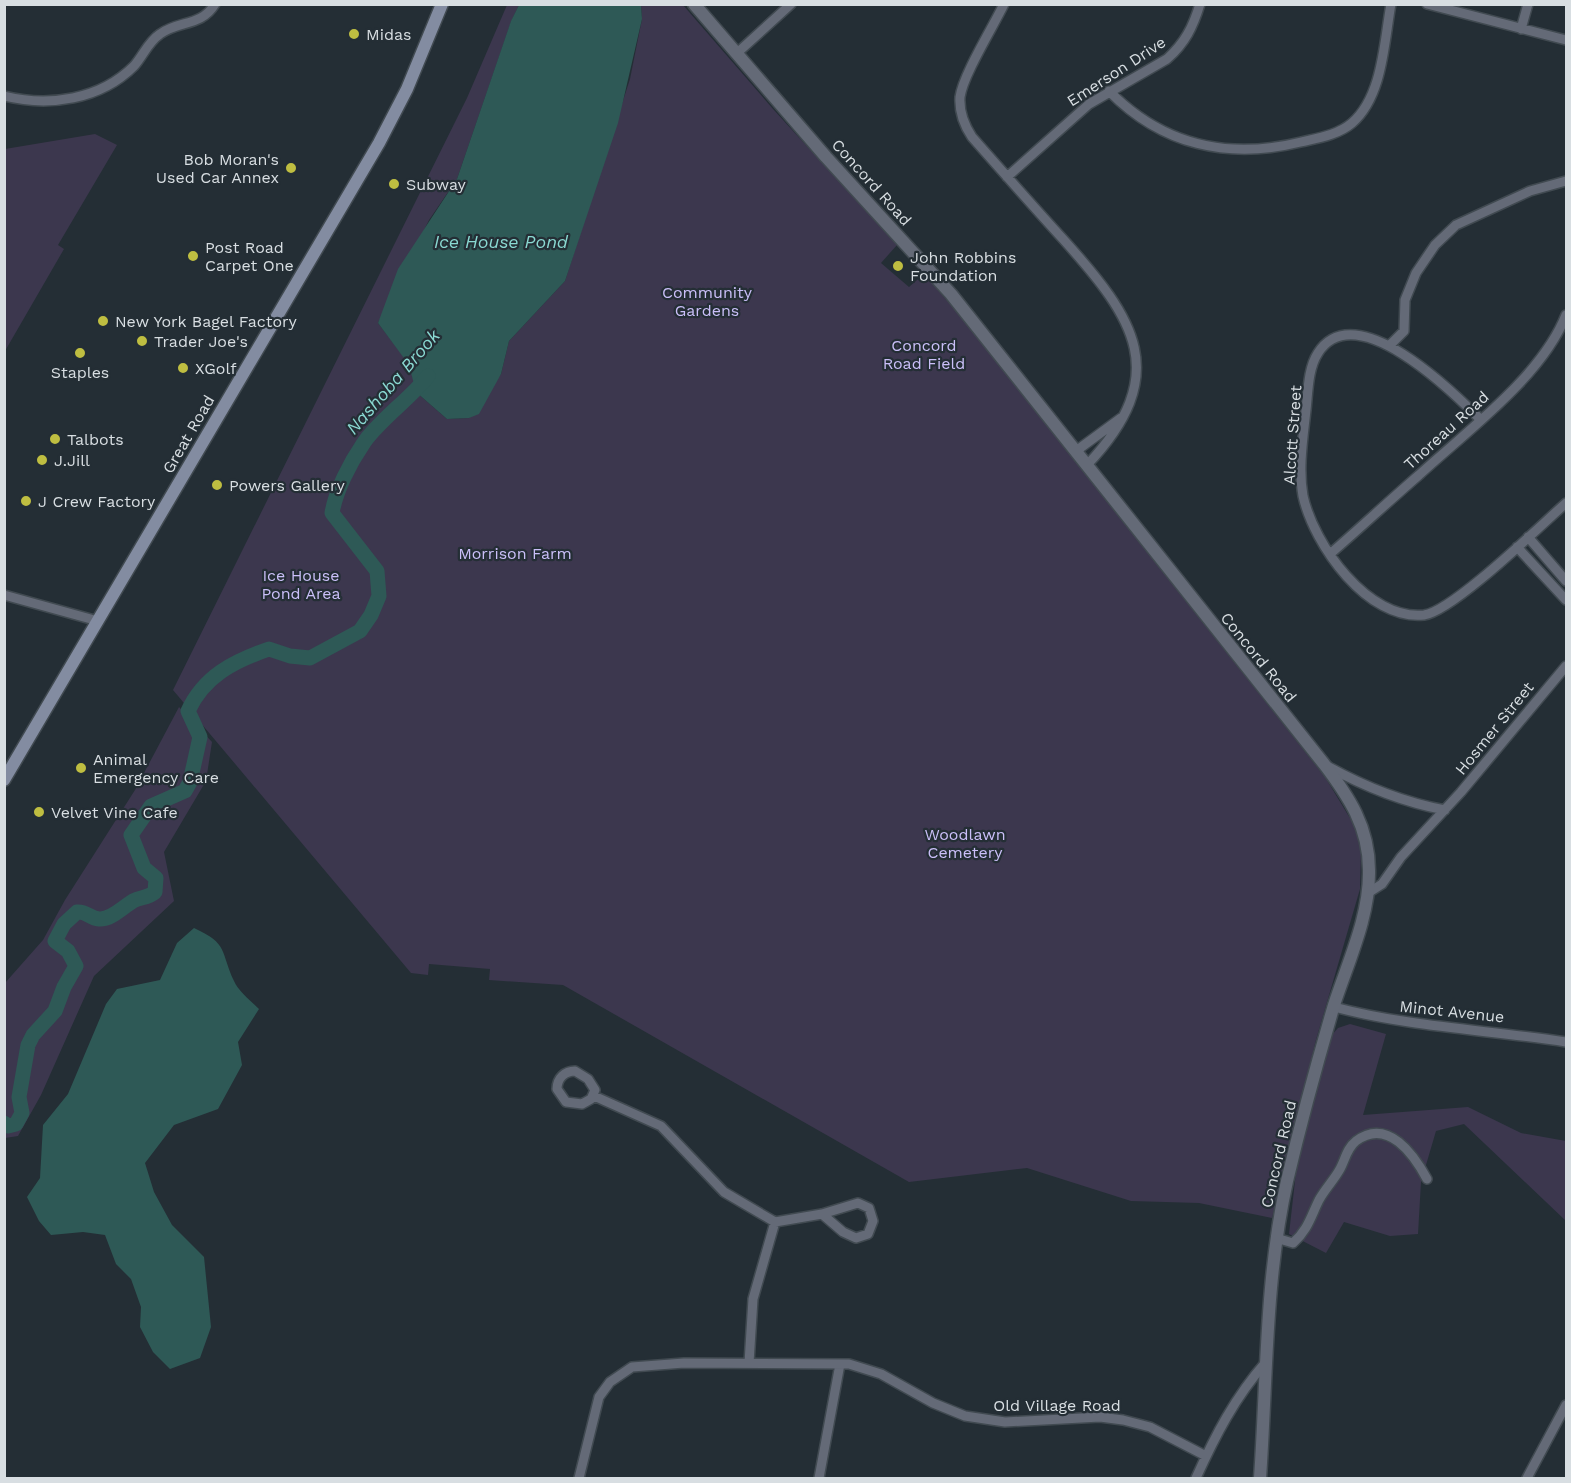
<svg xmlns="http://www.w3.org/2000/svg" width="1571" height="1483" font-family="'Work Sans',sans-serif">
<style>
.green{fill:#3c374e}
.water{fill:#2e5956}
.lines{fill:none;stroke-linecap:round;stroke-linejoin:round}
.river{stroke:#2e5956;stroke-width:15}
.minor-casing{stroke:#414a51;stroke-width:12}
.tertiary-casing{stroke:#414a51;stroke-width:15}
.secondary-casing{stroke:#414a51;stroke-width:15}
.minor{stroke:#646a77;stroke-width:9}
.tertiary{stroke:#646a77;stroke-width:12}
.secondary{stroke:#838ca1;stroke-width:12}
.poi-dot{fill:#bfbe41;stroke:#242e35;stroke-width:2}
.labels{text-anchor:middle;stroke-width:4.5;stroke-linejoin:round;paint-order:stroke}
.poi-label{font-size:16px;fill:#d8dee2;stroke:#242e35;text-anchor:start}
.street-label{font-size:16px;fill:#d8dee2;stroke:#242e35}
.park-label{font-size:16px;fill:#cabff8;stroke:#242e35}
.water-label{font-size:18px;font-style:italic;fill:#8ad9d2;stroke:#242e35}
</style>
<rect width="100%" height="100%" fill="#242e35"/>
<!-- green -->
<path class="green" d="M507 5H519L511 22 457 179 429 220 378 323 410 365 416 392 447 419 469 418 501 374 509 341 565 281 630 79 642 19 641 5H683L773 109 897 245 881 263 909 287 924 274 962 318 1325 777 1356 828 1361 853 1360 889 1316 1040 1272 1218 1199 1203 1131 1201 1027 1168 909 1182 563 985 489 980 490 969 429 964 428 975 411 973 173 690 467 98Z
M95 134 117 145 58 245 64 249 5 351V149Z
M179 707 212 742 206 781 164 852 174 901 94 976 41 1095 18 1136 5 1138V983L43 940 65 900 135 790Z
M1350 1024 1386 1034 1363 1115 1468 1107 1521 1133 1566 1141V1221L1464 1124 1436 1131 1421 1182 1418 1234 1390 1236 1344 1222 1326 1253 1289 1234 1296 1172 1330 1037 1338 1028Z"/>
<!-- water -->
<path class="water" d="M519 5H641L642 19 618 123 565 281 509 341 501 374 479 414 469 418 447 419 416 392 409 365 378 323 398 269 457 179 511 21Z
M194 928C229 944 220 951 234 981 238 991 251 1001 259 1009L238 1042 242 1065 218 1109 174 1125 145 1163 154 1192 172 1225 204 1257 211 1327 200 1358 170 1369 153 1352 140 1327 141 1307 131 1279 116 1264 105 1235 83 1232 51 1235 39 1221 27 1197 40 1178 43 1125 68 1094 106 1004 117 989 160 980 177 943Z"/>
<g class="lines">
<!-- river -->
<path class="river" d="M4 1123 8 1126 16 1124 22 1113 19 1097 28 1045 33 1035 55 1011 64 987 76 966 68 951 55 941 64 924 77 912C86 911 90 918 99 919 111 920 123 907 133 901 141 897 148 898 155 892L156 878 144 868 131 835 151 806 185 791 190 782 200 737 188 711C204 676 234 661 269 649L290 656 310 658 360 631 371 615 379 596 377 571 332 513C336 490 350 463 363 444 377 422 410 399 428 376"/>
<defs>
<path id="minor" d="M1004 4C993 27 963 75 960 97 959 112 964 125 972 137 1002 171 1032 205 1063 239 1135 319 1173 374 1087 465
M1427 4 1566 40
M1521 29 1528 4
M736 54 791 4
M1109 91C1162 145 1228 160 1301 142 1318 138 1338 135 1352 123 1383 96 1384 42 1391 4
M4 96C49 107 100 100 134 66 143 56 148 42 160 34 179 20 201 27 215 4
M1007 177 1089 104 1167 59C1185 43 1193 27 1200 4
M1390 345 1404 331 1405 300 1416 273 1435 245 1456 225 1530 191 1566 181
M1480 419C1453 392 1355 295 1318 353 1308 368 1308 392 1306 410 1303 438 1298 468 1303 496 1314 545 1368 621 1424 615 1453 611 1540 526 1566 503
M1076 451 1121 418
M1528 537 1566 581
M1517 547 1566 600
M1330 554C1360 528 1389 501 1419 475 1468 430 1542 376 1566 315
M4 595 98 621
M1327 766C1365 787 1402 802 1445 810
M1368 893 1382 884 1401 857 1461 792 1566 666
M1334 1007C1410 1027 1489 1030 1566 1042
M575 1071 588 1079 595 1090 591 1099 582 1104 566 1102 557 1089C557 1078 565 1071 575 1071Z
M594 1096 661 1126 724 1192 775 1222 822 1214 858 1203 869 1208 873 1221 868 1234 856 1238 843 1232 822 1214
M1276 1238 1293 1243C1308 1230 1311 1216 1319 1200 1325 1189 1334 1180 1340 1169 1345 1160 1347 1148 1356 1141 1388 1117 1414 1155 1427 1179
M749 1363 753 1299 775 1222
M579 1478 599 1397 610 1382 632 1367 684 1363 849 1364 881 1374 933 1403 965 1416 1005 1422 1100 1417 1123 1420 1150 1427 1206 1456
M819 1478 840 1364
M1196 1478C1215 1436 1235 1397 1266 1362
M1527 1478 1566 1405"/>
<path id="tertiary" d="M694 4 826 157 951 294 1324 764C1349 797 1369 827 1369 870 1370 916 1348 962 1334 1005 1317 1063 1301 1122 1287 1181 1265 1279 1267 1379 1260 1478"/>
<path id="secondary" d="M4 780 379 143 407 89 442 4"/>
</defs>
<!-- minor casing -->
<use href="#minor" class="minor-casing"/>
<!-- tertiary casing -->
<use href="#tertiary" class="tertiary-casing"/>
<!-- secondary casing -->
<use href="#secondary" class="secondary-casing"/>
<!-- minor -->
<use href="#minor" class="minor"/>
<!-- tertiary -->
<use href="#tertiary" class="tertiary"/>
<!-- secondary -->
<use href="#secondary" class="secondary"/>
</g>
<!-- markers -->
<g class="poi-dot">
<circle cx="354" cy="34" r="6"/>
<circle cx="291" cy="168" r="6"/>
<circle cx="394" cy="184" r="6"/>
<circle cx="193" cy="256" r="6"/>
<circle cx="898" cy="266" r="6"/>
<circle cx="103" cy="321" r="6"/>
<circle cx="142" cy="341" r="6"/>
<circle cx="80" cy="353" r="6"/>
<circle cx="183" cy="368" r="6"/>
<circle cx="55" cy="439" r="6"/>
<circle cx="42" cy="460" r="6"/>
<circle cx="217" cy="485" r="6"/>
<circle cx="26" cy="501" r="6"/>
<circle cx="81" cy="768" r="6"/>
<circle cx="39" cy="812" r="6"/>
</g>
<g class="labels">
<!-- poi labels -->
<g class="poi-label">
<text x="366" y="40">Midas</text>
<text x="279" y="165" text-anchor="end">Bob Moran's<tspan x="279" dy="18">Used Car Annex</tspan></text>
<text x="406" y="190">Subway</text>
<text x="205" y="253">Post Road<tspan x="205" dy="18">Carpet One</tspan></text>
<text x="910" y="263">John Robbins<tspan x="910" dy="18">Foundation</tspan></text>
<text x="115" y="327">New York Bagel Factory</text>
<text x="154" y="347">Trader Joe's</text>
<text x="195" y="374">XGolf</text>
<text x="80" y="378" text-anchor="middle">Staples</text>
<text x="67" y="445">Talbots</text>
<text x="54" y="466">J.Jill</text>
<text x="229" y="491">Powers Gallery</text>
<text x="38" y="507">J Crew Factory</text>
<text x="93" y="765">Animal<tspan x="93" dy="18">Emergency Care</tspan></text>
<text x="51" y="818">Velvet Vine Cafe</text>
</g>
<!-- street labels -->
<g class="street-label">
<text transform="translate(1116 71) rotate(-33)" y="6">Emerson Drive</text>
<text transform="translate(872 182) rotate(48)" y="6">Concord Road</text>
<text transform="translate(1446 430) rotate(-42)" y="6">Thoreau Road</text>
<text transform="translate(188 434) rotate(-60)" y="6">Great Road</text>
<text transform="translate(1292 435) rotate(-86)" y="6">Alcott Street</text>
<text transform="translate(1259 657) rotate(51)" y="6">Concord Road</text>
<text transform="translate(1494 728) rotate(-51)" y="6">Hosmer Street</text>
<text transform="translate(1452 1011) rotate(6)" y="6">Minot Avenue</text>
<text transform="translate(1278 1154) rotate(-77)" y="6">Concord Road</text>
<text x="1057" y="1411">Old Village Road</text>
</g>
<!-- park labels -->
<g class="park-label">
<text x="707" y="298">Community<tspan x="707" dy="18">Gardens</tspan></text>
<text x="924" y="351">Concord<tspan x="924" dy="18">Road Field</tspan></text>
<text x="515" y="559">Morrison Farm</text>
<text x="301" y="581">Ice House<tspan x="301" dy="18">Pond Area</tspan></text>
<text x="965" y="840">Woodlawn<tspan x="965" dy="18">Cemetery</tspan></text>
</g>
<!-- water labels -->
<g class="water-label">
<text x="501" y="248">Ice House Pond</text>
<text transform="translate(393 382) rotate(-49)" y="6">Nashoba Brook</text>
</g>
</g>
<!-- border -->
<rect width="1571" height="1483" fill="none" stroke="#d8dee2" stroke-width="12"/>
</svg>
